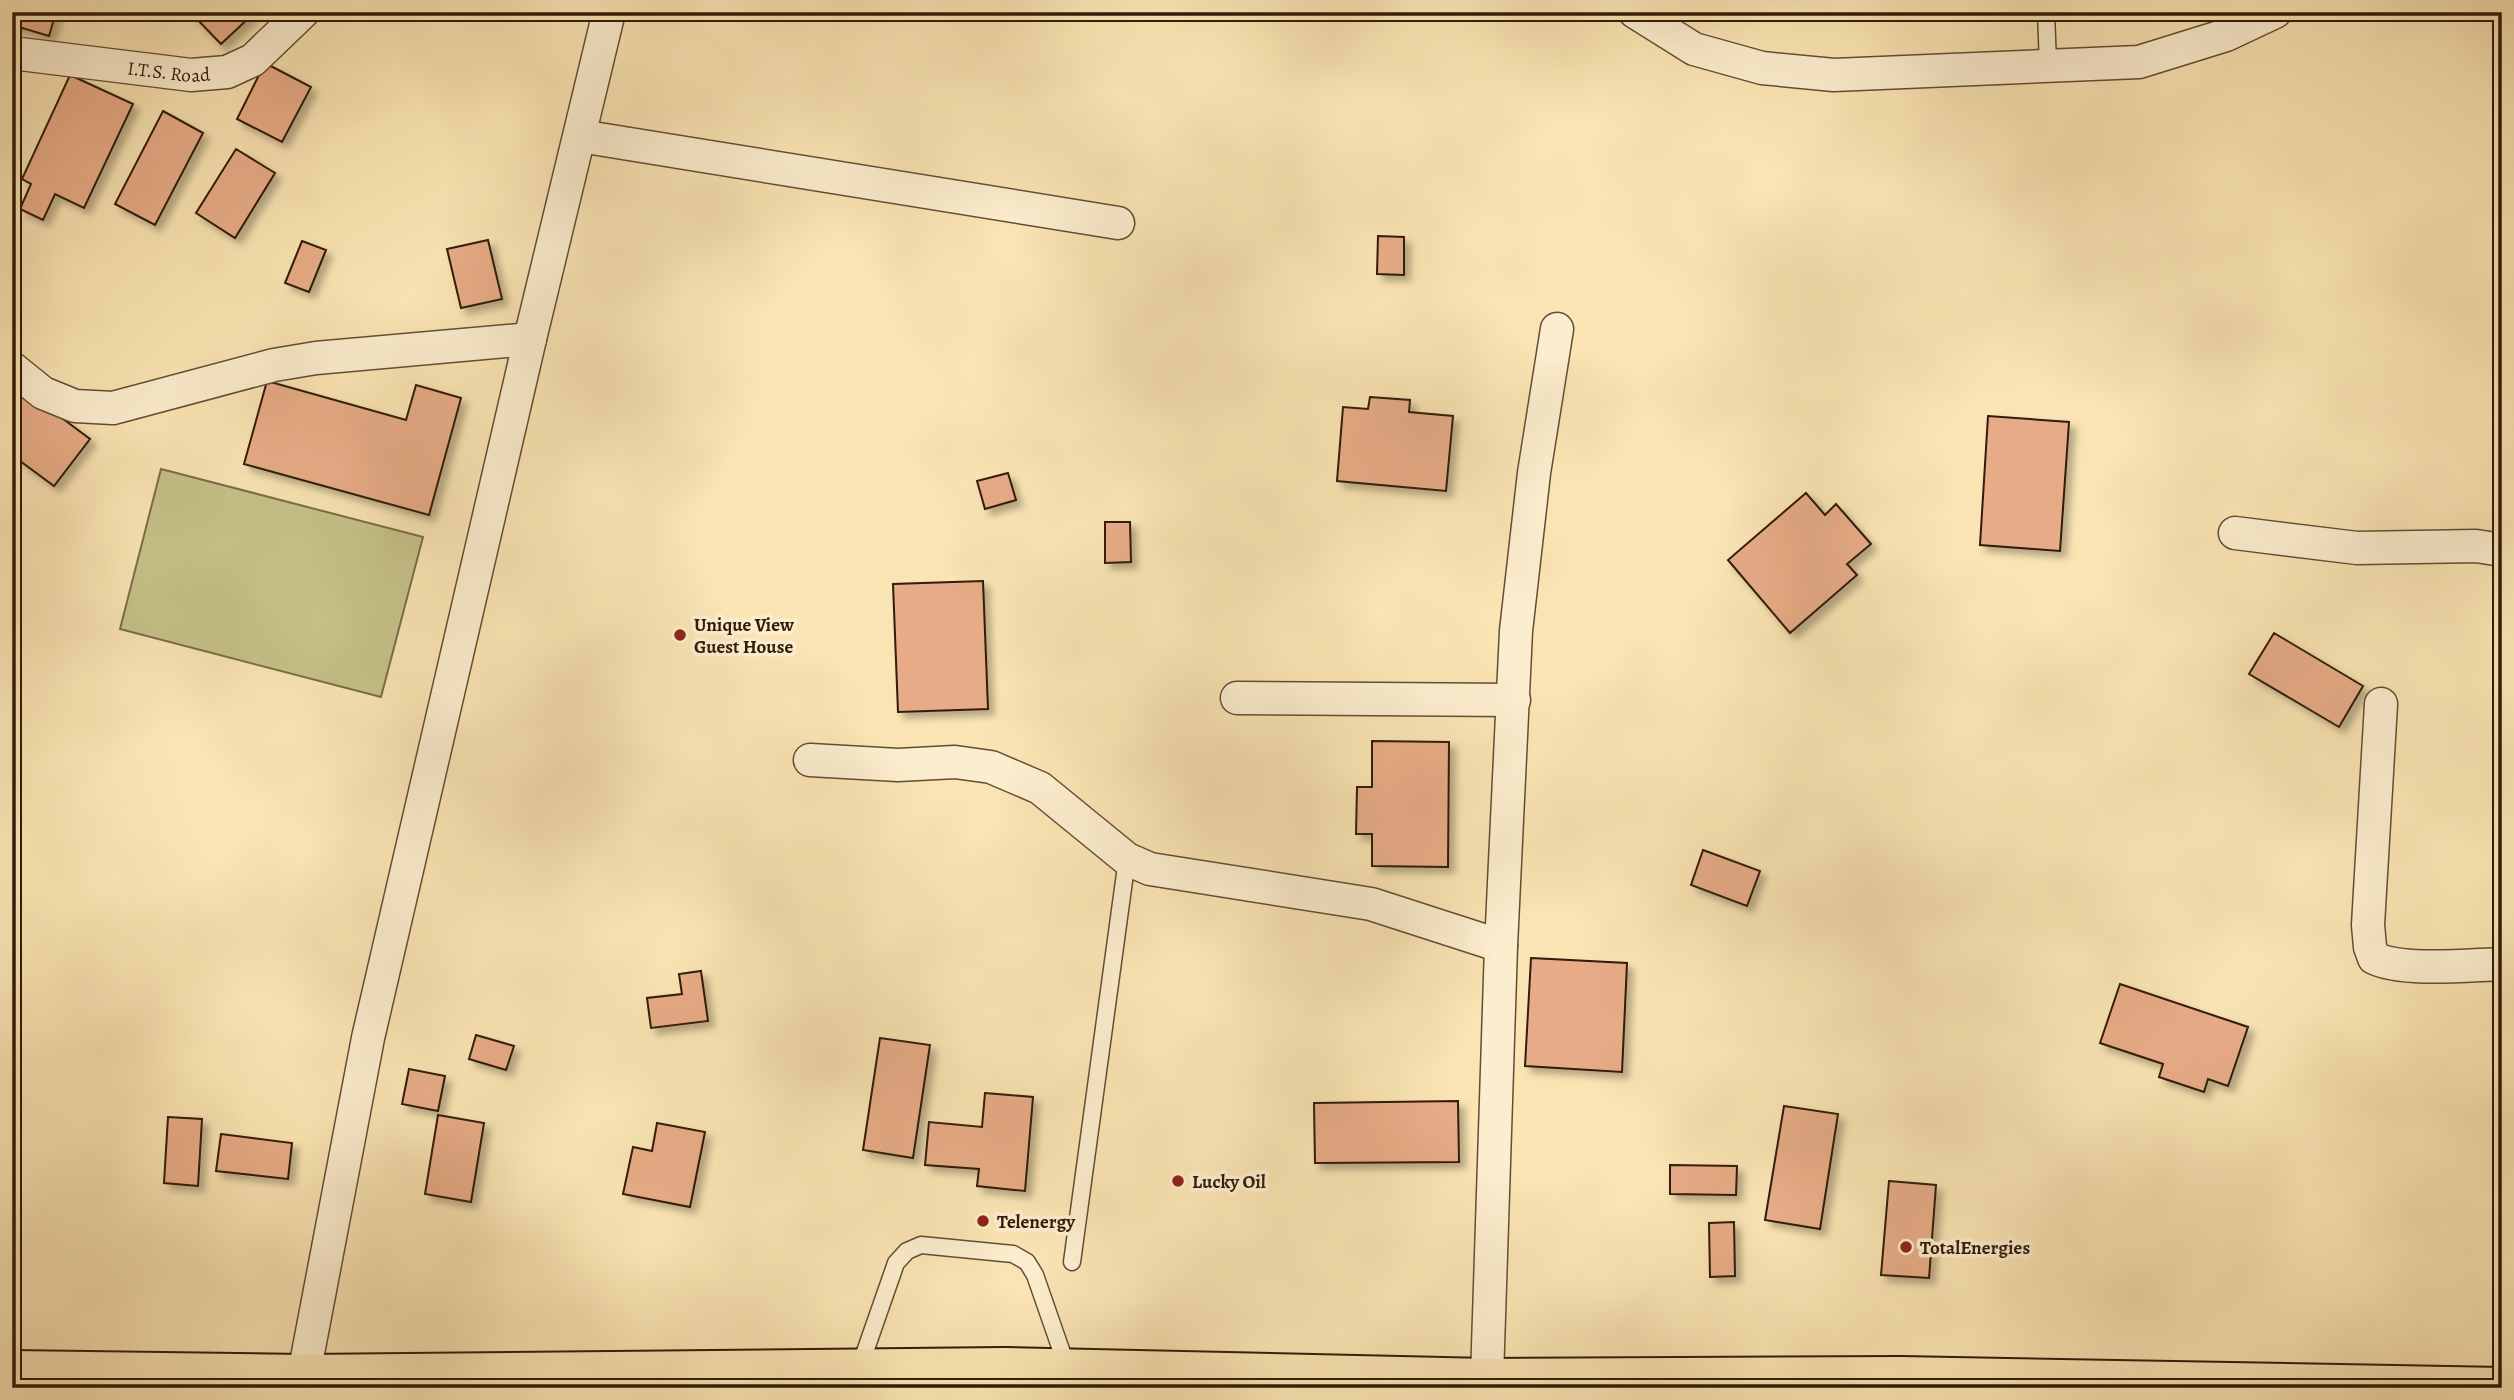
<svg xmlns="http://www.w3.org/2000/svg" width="2514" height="1400" font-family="Alegreya,serif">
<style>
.green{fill:#c5c288;stroke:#7a6e48;stroke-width:2}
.building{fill:#e7ac87;stroke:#301b09;stroke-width:2;filter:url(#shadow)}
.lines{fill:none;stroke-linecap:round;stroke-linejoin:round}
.service-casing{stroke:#624d34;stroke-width:19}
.minor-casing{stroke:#624d34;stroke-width:35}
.trunk-casing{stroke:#301b09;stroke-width:42}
.service{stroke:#fcedce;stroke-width:16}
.minor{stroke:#fcedce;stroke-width:32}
.trunk{stroke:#fae4b3;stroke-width:38}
.poi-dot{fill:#8f2418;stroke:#fcedce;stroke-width:2.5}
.labels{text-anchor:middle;stroke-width:7;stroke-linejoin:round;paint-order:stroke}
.street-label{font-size:19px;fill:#301b09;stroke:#fcedce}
.poi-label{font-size:19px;font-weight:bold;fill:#301b09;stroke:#fcedce;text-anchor:start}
</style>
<defs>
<filter id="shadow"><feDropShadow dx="6" dy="6" stdDeviation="3.5" flood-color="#0004"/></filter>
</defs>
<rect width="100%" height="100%" fill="#fae4b3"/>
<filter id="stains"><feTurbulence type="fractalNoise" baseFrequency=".00286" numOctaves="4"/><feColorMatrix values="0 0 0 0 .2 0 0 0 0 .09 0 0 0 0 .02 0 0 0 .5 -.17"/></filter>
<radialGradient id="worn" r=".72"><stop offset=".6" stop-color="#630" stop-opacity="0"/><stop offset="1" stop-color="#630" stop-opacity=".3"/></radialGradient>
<!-- green -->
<path class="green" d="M161 469 423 537 381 697 120 629Z"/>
<!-- building -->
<path class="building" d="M12 12H56L49 36 12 25Z
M194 12H249L252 15 221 44 192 14Z
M265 63 311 87 282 142 237 119Z
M70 75 133 104 84 208 55 194 43 220 20 209 31 184 22 179Z
M163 111 203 133 155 225 115 204Z
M236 149 275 173 235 238 196 213Z
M1378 236 1404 237V275L1377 274Z
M488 240 502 299 461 308 447 249Z
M302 241 326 250 309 292 285 283Z
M12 381 90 439 54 486 12 455Z
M267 381 406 420 416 385 461 398 429 515 244 464Z
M1370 397 1410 400 1409 412 1453 416 1446 491 1337 481 1343 407 1368 409Z
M1988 416 2069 422 2060 551 1980 545Z
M1008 473 1016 500 985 509 977 481Z
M1806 493 1825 515 1836 504 1871 544 1847 564 1857 575 1790 633 1728 560Z
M1105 522H1130L1131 562 1105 563Z
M983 581 988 709 898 712 893 584Z
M2274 633 2363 686 2339 727 2249 674Z
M1372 741 1449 742 1448 867 1372 866V834H1356L1357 787H1372Z
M1703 850 1760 871 1747 906 1691 885Z
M1531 958 1627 963 1622 1072 1525 1066Z
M701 971 708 1021 651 1028 647 998 682 994 679 974Z
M2120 984 2248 1027 2228 1086 2208 1079 2204 1092 2159 1077 2163 1064 2100 1043Z
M476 1035 514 1046 506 1070 469 1059Z
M880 1038 930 1045 913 1158 863 1150Z
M409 1069 445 1076 438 1111 402 1104Z
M985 1093 1033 1097 1025 1191 977 1186 979 1169 925 1165 929 1122 982 1127Z
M1458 1101 1459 1162 1315 1163 1314 1103Z
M1784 1106 1838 1114 1820 1229 1765 1220Z
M438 1115 484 1123 471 1202 425 1194Z
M168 1117 202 1119 198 1186 164 1183Z
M657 1123 705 1132 690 1207 623 1194 633 1147 652 1151Z
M221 1134 292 1143 288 1179 216 1171Z
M1670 1165 1737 1166 1736 1195 1670 1194Z
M1889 1181 1936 1185 1929 1278 1881 1275Z
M1734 1222 1735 1276 1710 1277 1709 1223Z"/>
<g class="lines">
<defs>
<path id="service" d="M2046 12 2048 65
M1072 1262 1127 859
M859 1369 896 1263 907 1251 921 1245 1013 1254 1027 1262 1035 1275 1067 1367"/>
<g id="minor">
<path d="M1635 12 1694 49 1762 68 1834 75 2139 62 2226 35 2275 12"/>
<path id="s1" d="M12 53 191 75 227 72 253 60 303 12"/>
<path d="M580 136 1118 223"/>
<path d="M12 368 43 393 75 406 113 408 274 365 316 358 530 339"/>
<path d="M2235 533 2357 548 2476 546 2502 550"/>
<path d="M1237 698 1514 700"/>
<path d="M2381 704 2368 925 2370 947 2374 958C2404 972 2468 965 2502 964"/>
<path d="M810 760 898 765 955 762 991 767 1040 788 1127 859 1150 869 1371 904 1501 946"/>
<path d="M304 1374 368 1038 530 339 609 12"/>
<path d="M1487 1378 1501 946 1516 631 1534 473 1557 329"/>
</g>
<path id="trunk" d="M12 1370 304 1374 1004 1367 1487 1378 1901 1376 2502 1387"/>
</defs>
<!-- service casing -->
<use href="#service" class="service-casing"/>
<!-- minor casing -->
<use href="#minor" class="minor-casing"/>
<!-- trunk casing -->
<use href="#trunk" class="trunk-casing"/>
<!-- service -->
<use href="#service" class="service"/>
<!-- minor -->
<use href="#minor" class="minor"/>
<!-- trunk -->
<use href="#trunk" class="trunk"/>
</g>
<!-- markers -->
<g class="poi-dot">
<circle cx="680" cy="635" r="7"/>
<circle cx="1178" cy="1181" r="7"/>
<circle cx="983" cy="1221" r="7"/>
<circle cx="1906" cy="1247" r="7"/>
</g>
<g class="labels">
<!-- street labels -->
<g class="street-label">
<text dy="7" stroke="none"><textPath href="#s1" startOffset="158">I.T.S. Road</textPath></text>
</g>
<!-- poi labels -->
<g class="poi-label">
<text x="694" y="631">Unique View<tspan x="694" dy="22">Guest House</tspan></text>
<text x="1192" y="1188">Lucky Oil</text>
<text x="997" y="1228">Telenergy</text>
<text x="1920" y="1254">TotalEnergies</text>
</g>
</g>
<!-- margin -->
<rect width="2514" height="1400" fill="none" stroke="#fae4b3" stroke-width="42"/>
<rect x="14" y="14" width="2486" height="1372" fill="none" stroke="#301b09" stroke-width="3.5"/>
<rect x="21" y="21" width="2472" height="1358" fill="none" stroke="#301b09" stroke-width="2"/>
<rect width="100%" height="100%" filter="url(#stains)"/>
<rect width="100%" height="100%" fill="url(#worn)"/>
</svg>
